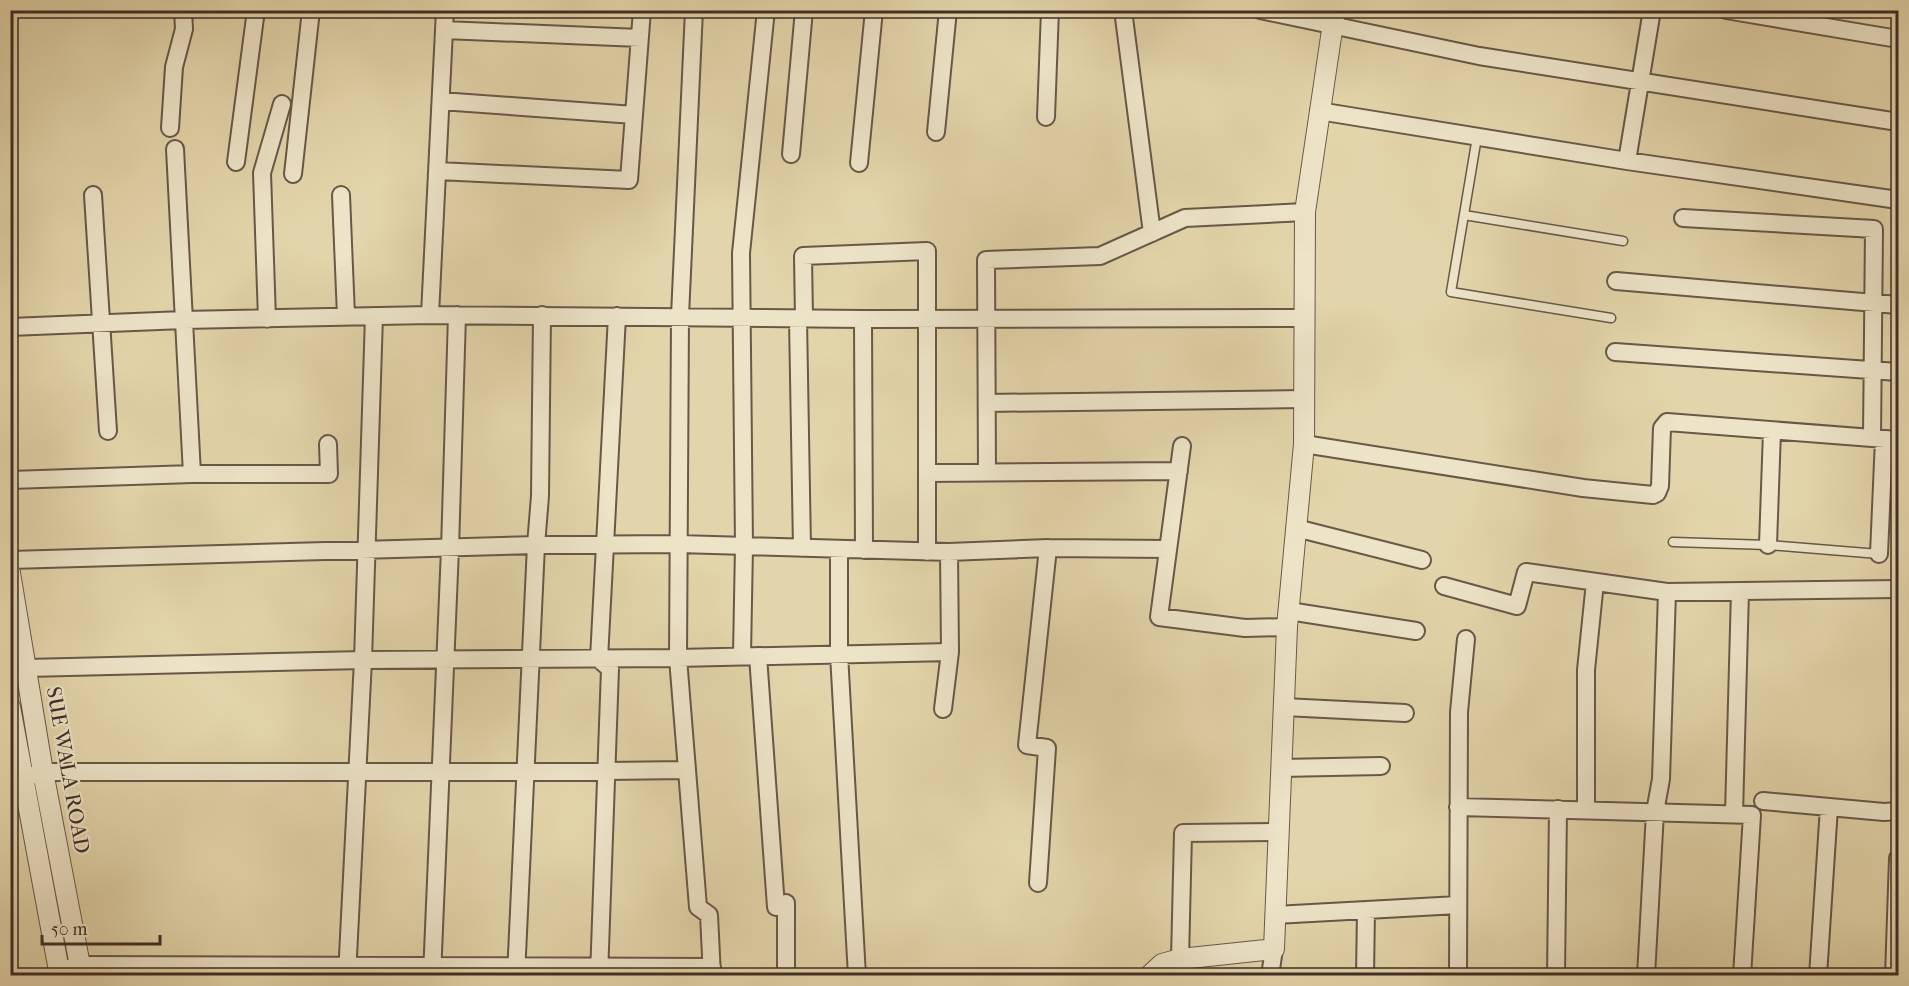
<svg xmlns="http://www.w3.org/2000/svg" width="1909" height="986" font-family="'IM FELL French Canon',serif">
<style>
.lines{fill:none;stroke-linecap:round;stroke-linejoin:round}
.service-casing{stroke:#685848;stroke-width:11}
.minor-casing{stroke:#685848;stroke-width:20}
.tertiary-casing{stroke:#685848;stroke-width:22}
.service{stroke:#ede4c8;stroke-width:8}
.minor{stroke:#ede4c8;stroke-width:16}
.tertiary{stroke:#ede4c8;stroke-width:20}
.labels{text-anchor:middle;stroke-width:4.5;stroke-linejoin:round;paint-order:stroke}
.street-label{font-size:21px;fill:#3f2e27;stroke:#ede4c8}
</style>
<rect width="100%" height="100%" fill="#e3d5ab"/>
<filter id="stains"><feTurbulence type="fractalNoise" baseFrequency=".00333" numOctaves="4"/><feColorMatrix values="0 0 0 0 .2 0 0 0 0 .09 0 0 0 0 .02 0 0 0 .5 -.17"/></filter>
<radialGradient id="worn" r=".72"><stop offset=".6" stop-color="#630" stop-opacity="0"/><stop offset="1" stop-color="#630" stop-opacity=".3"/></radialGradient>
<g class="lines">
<defs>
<path id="service" d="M1477 137 1451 292 1611 318
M1464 215 1623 241
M1673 542 1768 545 1879 554"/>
<path id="minor" d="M694 10 680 316 678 658 698 907 709 915 712 976
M1123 10 1152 233
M1260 10 1479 56 1898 122
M1726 10 1898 39
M444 30 640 38
M441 101 634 115
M1319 111 1627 161 1898 200
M1046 117 1050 10
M170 128 174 67 184 29 183 10
M936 132 948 10
M175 149 192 474
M791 154 804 10
M1627 161 1652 10
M236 162 256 10
M859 163 874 10
M438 171 629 180 642 10
M293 174 311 10
M93 195 108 431
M341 195 346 316
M1683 218 1874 229 1872 438
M1616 281 1898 305
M430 315 445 10
M267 319 262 173 282 104
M798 319 802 548
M804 319 803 256 927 251V552
M863 319 864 550
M10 327 184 320 430 315 863 319 1304 318
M1615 352 1898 372
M987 403 1304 399
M1304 444 1583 488 1653 495 1657 493 1660 486 1662 428 1667 422 1898 440
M1182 446 1159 617 1245 628 1287 627
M987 472 986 260 1100 256 1185 218 1305 212
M927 473 1179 471
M10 480 192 474H329L328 444
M1296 528 1422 560
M1768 545 1772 431
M839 549V654L857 976
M1879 554 1884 439
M10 560 536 545 679 544 949 552 1048 548 1168 549
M1444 586 1517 606 1526 572 1667 592 1898 589
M1289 611 1416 631
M742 655 744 546 741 253 766 10
M758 656 776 907 786 903V976
M27 668 363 660 678 658 950 652
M1284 707 1405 713
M943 709 950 652 949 552
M1281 768 1381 766
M24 778 43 772H526L686 770
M1763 801 1884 812 1898 811
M1458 807 1752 815 1742 976
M1586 810V670L1595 582
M1734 814 1740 591
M1038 883 1047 748 1027 745 1048 548
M1275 915 1458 905
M1180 959 1183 833 1278 832
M69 968 79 965 712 967
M347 976 363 660 374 316
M432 976 450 549 457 315
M516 976 536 545 540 496 542 315
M599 976 610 669 599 659 617 316
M1270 976 1274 949
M1365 976 1366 910
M1458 976 1459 712 1466 639
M1556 976 1558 809
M1646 976 1655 812 1661 779 1667 592
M1818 976 1829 807
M1894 976 1898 858"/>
<path id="tertiary" d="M10 573 43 772 82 976
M10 707 60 976
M1149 976 1162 964 1180 959 1274 949 1287 627 1304 444 1305 212 1335 10"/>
</defs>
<!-- service casing -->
<use href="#service" class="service-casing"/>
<!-- minor casing -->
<use href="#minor" class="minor-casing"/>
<!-- tertiary casing -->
<use href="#tertiary" class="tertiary-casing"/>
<!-- service -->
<use href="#service" class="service"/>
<!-- minor -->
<use href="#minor" class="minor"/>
<!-- tertiary -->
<use href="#tertiary" class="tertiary"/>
</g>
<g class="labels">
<!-- street labels -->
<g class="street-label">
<text transform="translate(68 770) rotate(80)" y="7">SUE WALA ROAD</text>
</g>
</g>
<!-- margin -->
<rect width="1909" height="986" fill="none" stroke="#e3d5ab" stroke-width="36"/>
<rect x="12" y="12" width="1885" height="962" fill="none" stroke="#3f2e27" stroke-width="3"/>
<rect x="18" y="18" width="1873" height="950" fill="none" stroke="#3f2e27" stroke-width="1.5"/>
<!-- scale -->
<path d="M42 935v9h118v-9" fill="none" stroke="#3f2e27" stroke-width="3"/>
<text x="51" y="935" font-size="18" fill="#3f2e27" stroke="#ede4c8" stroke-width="4.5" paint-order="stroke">50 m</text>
<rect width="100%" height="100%" filter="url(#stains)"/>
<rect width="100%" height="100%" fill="url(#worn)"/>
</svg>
